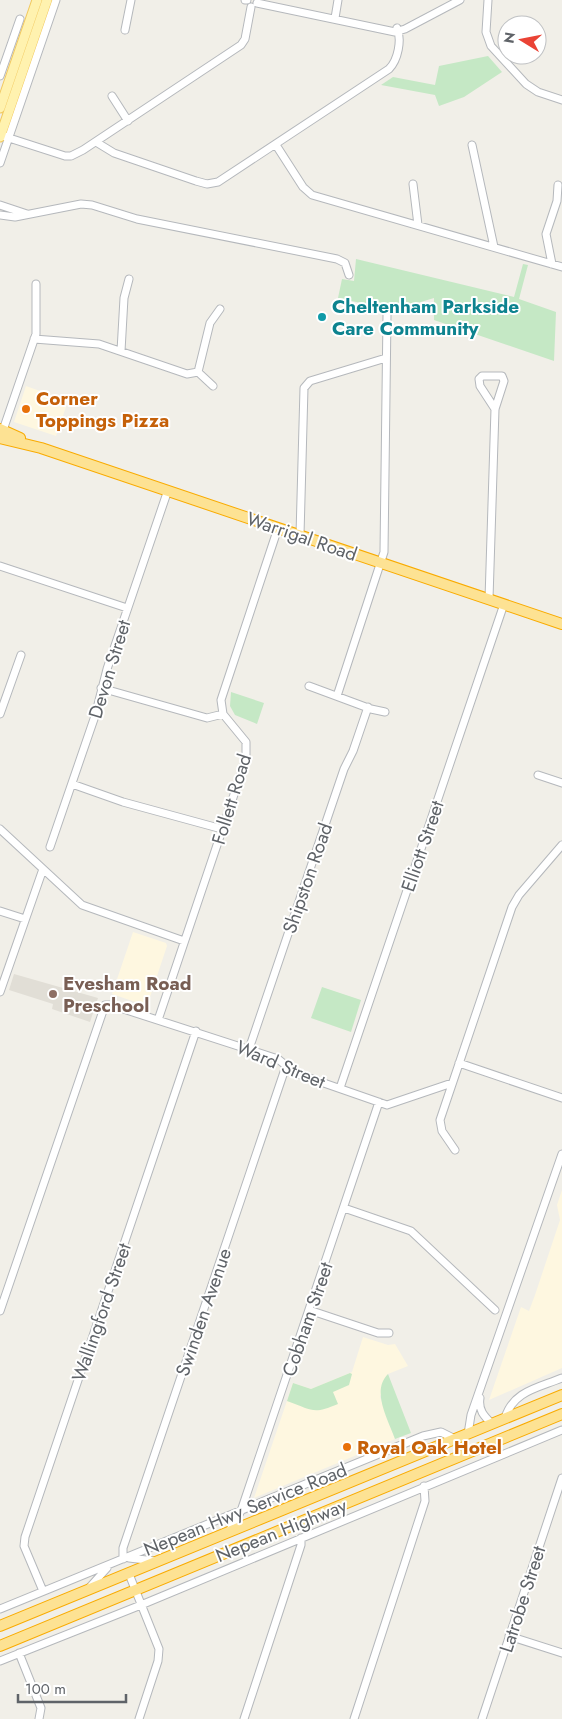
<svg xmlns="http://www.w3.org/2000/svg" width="562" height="1719" font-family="Jost,sans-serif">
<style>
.commercial{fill:#fef7e0}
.education{fill:#e1ded6}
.green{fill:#c5e8c5}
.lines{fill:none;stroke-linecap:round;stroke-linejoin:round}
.minor-casing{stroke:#b5b8bc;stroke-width:9}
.major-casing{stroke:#f2c960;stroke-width:11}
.highway-casing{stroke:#f9ab00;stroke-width:12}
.minor{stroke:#fff;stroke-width:7}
.major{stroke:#fff2af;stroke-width:9}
.highway{stroke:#fde293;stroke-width:10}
.culture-dot{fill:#0f9aa8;stroke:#fff;stroke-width:2}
.food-dot{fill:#e8710a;stroke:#fff;stroke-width:2}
.education-dot{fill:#8d6e63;stroke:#fff;stroke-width:2}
.labels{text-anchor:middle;stroke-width:4;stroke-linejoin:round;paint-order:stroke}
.culture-label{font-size:19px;font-weight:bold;fill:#0d838f;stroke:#fff;text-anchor:start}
.food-label{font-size:19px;font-weight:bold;fill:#c56008;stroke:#fff;text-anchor:start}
.street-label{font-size:19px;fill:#5f6368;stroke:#fff}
.education-label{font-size:19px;font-weight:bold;fill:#785e54;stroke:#fff;text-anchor:start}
</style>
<rect width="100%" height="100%" fill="#f1efe8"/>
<!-- commercial -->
<path class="commercial" d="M26 386 68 401 56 436 14 422Z
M133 932 166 943 167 946 148 1003 144 1005 112 994Z
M562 1190V1368L489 1400 521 1307 529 1311 535 1295 560 1220 557 1205Z
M363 1337 388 1345 395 1344 408 1366 388 1374 380 1397 395 1439 254 1498 293 1383 311 1389 352 1372Z"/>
<!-- education -->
<path class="education" d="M14 974 98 998 90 1022 52 1009 53 1004 9 990Z"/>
<!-- green -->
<path class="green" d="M488 56 502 72 464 97 439 106 435 95 381 85 393 77 435 85 439 66Z
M356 259 514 297 523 264 528 265 519 299 556 312 554 361 434 320V298L388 312V309L338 298 342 279 354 281Z
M231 692 264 703 257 724 235 715 230 706Z
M322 987 361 1000 351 1032 311 1018Z
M350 1373 352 1374 349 1385 333 1392 338 1404C312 1415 313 1410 287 1401L293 1383 311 1389Z
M388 1374 411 1433 395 1439C388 1419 371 1391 388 1374Z"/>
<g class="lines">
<defs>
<path id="minor" d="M245 0H247
M488 0 486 32 491 46 526 84 538 92 562 100
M257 3 395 32 405 29 460 0
M335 18 338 0
M125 30 131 0
M0 76 20 19
M112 96 128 121
M0 135 65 156H71L83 150 241 45 245 39 251 7
M96 142 114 153 196 181 207 184 218 182 389 69C398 60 402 40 397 28
M276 145 303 187 312 195 562 267
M472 145 494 247
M0 163 56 0
M413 184 418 225
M0 205 27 214
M0 215 15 217 81 204 92 205 137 219 337 259 345 263 349 275
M552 264 546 234 557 201 558 185
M34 339 99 344 187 374 198 372 213 386
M121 351 124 298 129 279
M198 372 210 323 220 309
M2 433 36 334V284
M300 535 304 388 310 381 386 358
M0 566 127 608
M489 599 495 409 504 381 502 376H482L479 379 480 386 495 409
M309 686 371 709 385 712
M101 688 207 718 223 714
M337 696 384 552 387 315
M0 714 21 655
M538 775 562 783
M72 784 123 802 222 829
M0 829 82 905 184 941
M50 847 95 716 107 669 168 490
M0 911 25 919
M0 992 43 869
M158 1020 246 759V742L223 714 221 700 278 528
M249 1049 344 769 353 751 368 707
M459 1063 562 1098
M340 1088 504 604
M455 1150 442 1131 440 1120 512 907 519 895 562 845
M344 1208 411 1231 495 1310
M309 1310 378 1333H389
M0 1311 105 1005H111L278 1059 295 1073 387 1105 452 1083
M480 1398C478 1410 484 1416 492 1424
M505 1418C513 1391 538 1388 562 1378
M468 1434 471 1415 562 1154
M228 1533 241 1511 379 1102
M129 1558 155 1561
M123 1559V1548L286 1066
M129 1574 159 1649 158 1661 139 1719
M89 1588 107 1568
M43 1591 24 1546 25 1537 196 1031
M0 1609 423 1436 441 1432 455 1439
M509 1636 562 1653
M19 1653 41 1708 39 1719
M0 1661 141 1605 562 1430
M244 1719 301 1545V1538
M354 1719 425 1501 424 1486
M482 1719 562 1478"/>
<path id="major" d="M0 108 37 0
M0 137 47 0"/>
<path id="highway" d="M0 429 20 438
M0 438 41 448 562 624
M0 1626 562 1395
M0 1646 562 1414"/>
</defs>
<!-- minor casing -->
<use href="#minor" class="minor-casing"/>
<!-- major casing -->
<use href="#major" class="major-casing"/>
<!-- highway casing -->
<use href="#highway" class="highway-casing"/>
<!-- minor -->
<use href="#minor" class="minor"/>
<!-- major -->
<use href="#major" class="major"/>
<!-- highway -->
<use href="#highway" class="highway"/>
</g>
<!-- markers -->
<circle class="culture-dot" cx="322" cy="317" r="5"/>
<g class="food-dot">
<circle cx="26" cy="409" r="5"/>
<circle cx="347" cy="1447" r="5"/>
</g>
<circle class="education-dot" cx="53" cy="994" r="5"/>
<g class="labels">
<!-- culture labels -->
<g class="culture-label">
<text x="332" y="313">Cheltenham Parkside<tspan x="332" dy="22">Care Community</tspan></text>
</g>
<!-- food labels -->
<g class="food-label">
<text x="36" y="405">Corner<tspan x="36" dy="22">Toppings Pizza</tspan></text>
<text x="357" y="1454">Royal Oak Hotel</text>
</g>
<!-- street labels -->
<g class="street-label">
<text transform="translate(302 536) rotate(19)" y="7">Warrigal Road</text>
<text transform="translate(109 669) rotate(-73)" y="7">Devon Street</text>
<text transform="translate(231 799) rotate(-73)" y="7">Follett Road</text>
<text transform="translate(422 846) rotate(-71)" y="7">Elliott Street</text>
<text transform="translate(307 878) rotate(-71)" y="7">Shipston Road</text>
<text transform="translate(281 1064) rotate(23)" y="7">Ward Street</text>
<text transform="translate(101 1312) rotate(-71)" y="7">Wallingford Street</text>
<text transform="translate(203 1312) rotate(-71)" y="7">Swinden Avenue</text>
<text transform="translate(307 1319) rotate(-71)" y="7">Cobham Street</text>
<text transform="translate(245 1509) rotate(-22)" y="7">Nepean Hwy Service Road</text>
<text transform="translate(281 1530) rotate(-22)" y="7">Nepean Highway</text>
<text transform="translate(522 1599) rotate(-72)" y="7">Latrobe Street</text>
</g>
<!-- education labels -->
<g class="education-label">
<text x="63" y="990">Evesham Road<tspan x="63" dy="22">Preschool</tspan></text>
</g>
</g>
<!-- north arrow -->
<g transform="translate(522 40) rotate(280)"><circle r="24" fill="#ffffff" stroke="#bfc1c3"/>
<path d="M0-4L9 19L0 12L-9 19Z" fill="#ea4335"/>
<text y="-8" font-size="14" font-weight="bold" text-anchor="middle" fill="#5f6368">N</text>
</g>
<!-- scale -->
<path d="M18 1694v8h108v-8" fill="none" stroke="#5f6368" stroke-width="2.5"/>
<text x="25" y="1694" font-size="15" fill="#5f6368" stroke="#ffffff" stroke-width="4" paint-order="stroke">100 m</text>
</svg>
